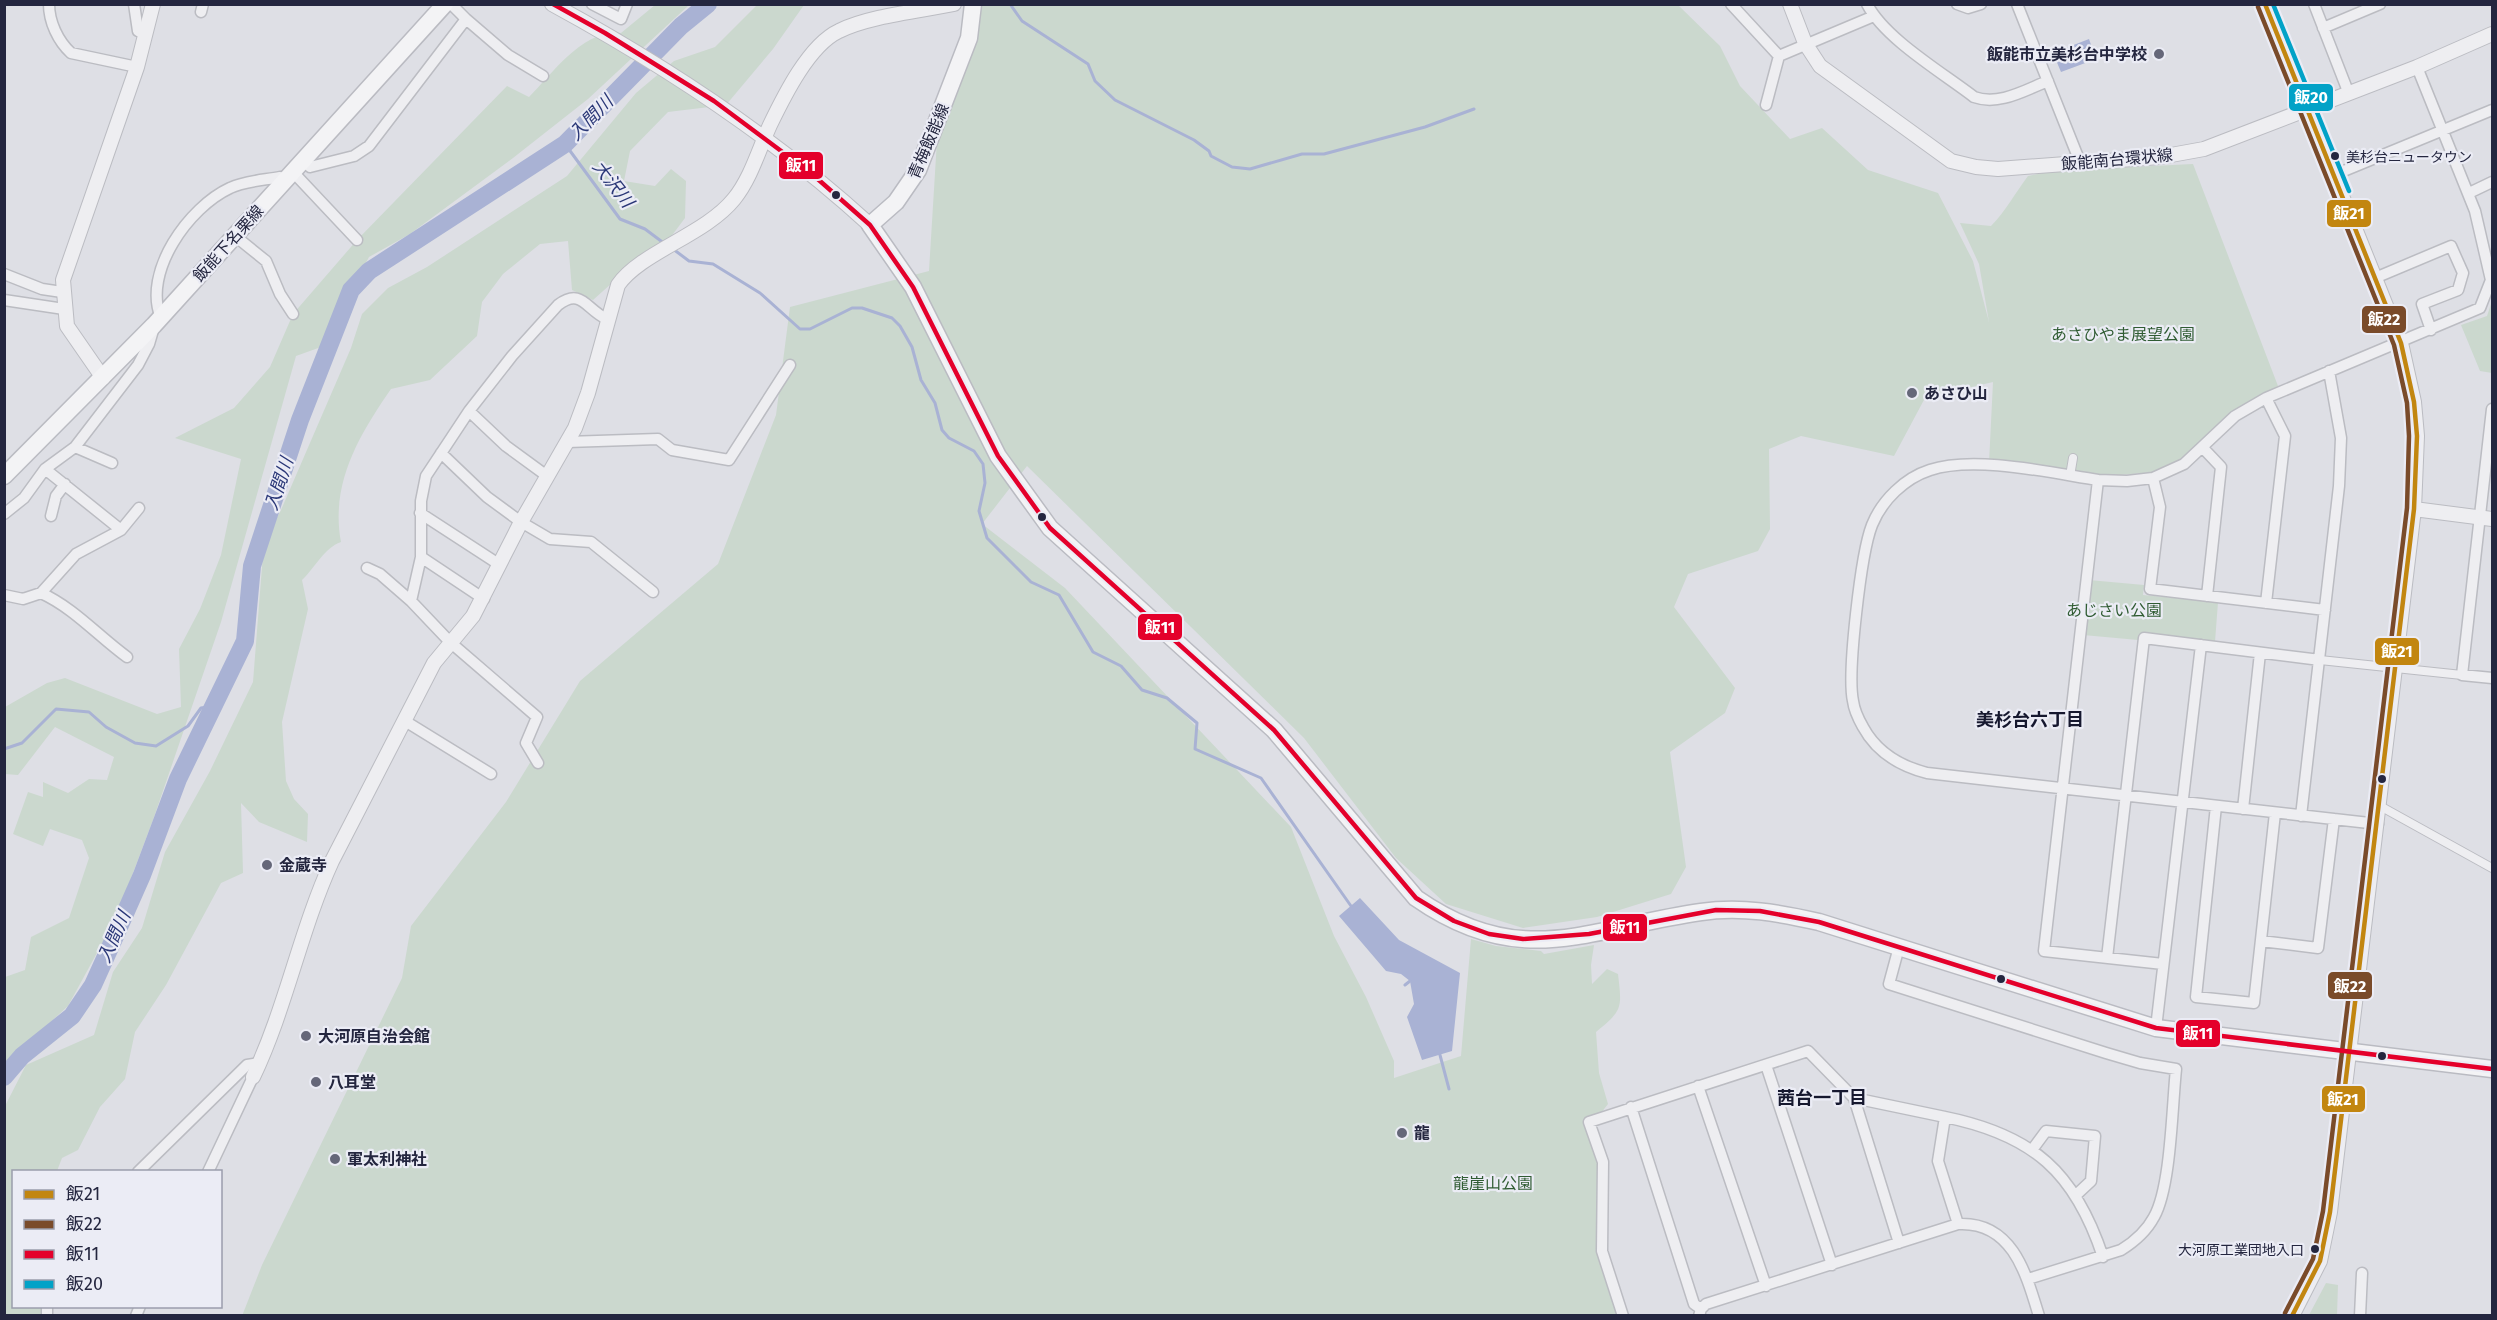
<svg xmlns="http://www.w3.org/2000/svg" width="2497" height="1320" font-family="'Fira Sans','Noto Sans JP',sans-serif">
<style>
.green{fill:#cbd8ce}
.water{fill:#a9b2d4}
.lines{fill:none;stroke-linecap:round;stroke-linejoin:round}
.stream{stroke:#a9b2d4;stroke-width:3}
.river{stroke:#a9b2d4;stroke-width:18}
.pedestrian-casing{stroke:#bbbcc2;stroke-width:10}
.minor-casing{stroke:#bbbcc2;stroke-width:13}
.tertiary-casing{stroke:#bbbcc2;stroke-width:16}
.primary-casing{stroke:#babbc2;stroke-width:19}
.pedestrian{stroke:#eeeef1;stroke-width:8}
.minor{stroke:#eeeef1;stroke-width:10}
.tertiary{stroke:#eeeef1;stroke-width:14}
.primary{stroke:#f3f3f5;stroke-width:16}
.bus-1-casing{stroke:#ebecf5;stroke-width:9}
.bus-2-casing{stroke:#ebecf5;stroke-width:9}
.bus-3-casing{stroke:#ebecf5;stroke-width:9}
.bus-4-casing{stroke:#ebecf5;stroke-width:9}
.bus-1{stroke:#c28610;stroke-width:4.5}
.bus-2{stroke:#7a4b2a;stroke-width:4.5}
.bus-3{stroke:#e4002b;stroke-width:4.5}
.bus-4{stroke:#02a2c7;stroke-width:4.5}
.poi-dot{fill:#656779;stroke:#ebecf5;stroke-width:2}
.bus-dot{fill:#24263f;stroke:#ebecf5;stroke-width:2}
.labels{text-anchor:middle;stroke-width:4.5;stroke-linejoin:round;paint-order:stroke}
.bus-label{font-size:14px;fill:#24263f;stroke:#ebecf5;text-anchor:start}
.poi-label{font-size:16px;font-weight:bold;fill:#24263f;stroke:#ebecf5;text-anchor:start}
.street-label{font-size:16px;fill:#24263f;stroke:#ebecf5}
.park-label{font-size:16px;fill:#305c33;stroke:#ebecf5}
.water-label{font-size:18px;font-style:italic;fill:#2a3777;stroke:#ebecf5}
.neighbourhood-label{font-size:18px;font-weight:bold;fill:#16182f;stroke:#ebecf5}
.line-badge{stroke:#ebecf5;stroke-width:2}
.badge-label{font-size:16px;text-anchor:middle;font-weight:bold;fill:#fff}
</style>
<rect width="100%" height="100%" fill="#dedfe5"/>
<!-- green -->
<path class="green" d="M655 5H689L588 99 513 158 410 234 369 257 321 347 296 356 221 622 153 820 116 918 68 1006 5 1064V977L25 970 31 937 69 918 89 858 82 840 50 829 43 846 13 834 28 792 43 797V782L68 793 89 779 107 780 114 757 55 727 18 775 5 774V707L47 683 65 678 157 714 181 707 179 649 200 609 221 555 241 459 175 438 234 408 270 367 293 314 357 240 507 86 529 97C553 73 583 29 621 33Z
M757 5H804L773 49 726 105 668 112 630 151 624 181 655 186 671 169 686 181 685 218 670 238 622 274 593 300 572 290 568 241 540 244 503 274 482 302 477 336 430 380 391 389C359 435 330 484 341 542 324 548 315 568 302 580L308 609 282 722 286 781 294 799 308 814 307 842 259 822 241 803 243 873 221 883 166 985 135 1032 125 1079 100 1107 78 1150 62 1158 57 1171 14 1172V1306L44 1307 45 1315H5L4 1108 26 1065 94 1035 113 972 142 928 165 852 210 771 253 682 264 541 281 510 351 348 362 314 388 288 427 267 567 176 636 93 674 61 715 47Z
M980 5H1678L1720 46 1740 86 1790 139 1822 128 1868 170 1938 193 1973 261 1989 322 1979 264 1960 223 1991 226C2006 211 2015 193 2028 176L2052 171 2193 164 2278 386 2244 405 2184 458 2156 472 2108 476 1989 463 1993 382 1925 398 1894 456 1801 436 1769 449 1770 529 1758 551 1688 574 1674 607 1735 688 1725 713 1670 752 1686 867 1671 894 1597 917 1523 928 1446 904 1396 858 1304 738 1027 466 982 524 1065 588 1291 827 1334 936 1366 997 1394 1061V1078L1461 1056 1471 939 1496 946 1541 951 1544 954 1594 945 1591 965 1592 984 1607 969 1618 974C1622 1008 1623 1010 1596 1032L1599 1073 1608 1104 1601 1113 1585 1119 1598 1166 1597 1206 1618 1315 242 1316 262 1265 402 978 411 926 506 802 580 681 718 564 776 415 790 307 929 271 938 124Z
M2492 301V373L2480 371 2461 325 2487 316Z
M2089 580 2144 585 2143 595 2218 602 2215 642 2139 634 2138 640 2083 635Z
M2326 1283 2338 1285 2337 1315H2309Z"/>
<!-- water -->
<path class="water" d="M2089 39 2096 59 2061 72 2053 53Z
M1360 898 1399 940 1460 973 1452 1051 1422 1060 1407 1017 1414 1004 1410 981 1401 974 1386 971 1339 916Z"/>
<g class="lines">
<!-- stream -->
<path class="stream" d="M1010 4 1022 21 1088 64 1095 81 1115 100 1194 140 1209 151 1211 156 1232 167 1250 169 1302 154H1324L1425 127 1474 109
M565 144 620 219 645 229 665 244
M673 249 689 261 713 264 760 293 800 329H810L852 308H862L892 318 900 326 912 347 921 380 935 403 942 430 949 438 974 451 983 464 985 483 979 511 987 538 1031 582 1059 595 1093 652 1121 666 1142 690 1167 698 1197 723 1195 749 1261 778 1351 906
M4 749 22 743 56 709 89 712 106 727 135 743 156 746 188 726 201 708 213 706
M1405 985 1410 981
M1440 1055 1449 1089"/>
<!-- river -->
<path class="river" d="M4 1077 22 1056 72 1016 93 985 112 943 142 875 178 779 245 641 252 566 300 420 351 290 369 271 565 144 681 26 708 4"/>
<defs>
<path id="pedestrian" d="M2070 476 2073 458
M2320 660 2462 675
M2380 806 2492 868"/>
<path id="minor" d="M49 4C49 22 58 41 71 53L137 67
M134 4 138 31 146 34
M592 4 621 19 627 4
M1731 4 1779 56
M1867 4C1885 39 1943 73 1974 97 1999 106 2025 90 2048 81
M1957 4 1968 8 1981 4
M2017 4 2080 162
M2314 4 2349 94
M201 12 203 4
M466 19 508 55 543 76
M2323 28 2380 4
M1766 105 1779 56 1874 16
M303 161 310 167 354 156 369 146 466 19 451 4
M293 172 357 240
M2334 175 2492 110
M2469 193 2492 182
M235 236 266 261 280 294 293 314
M4 274 42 289 62 292
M2375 278 2451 246 2463 273 2458 290 2422 304 2431 330
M4 300 64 309
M161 318C142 272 189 207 230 188 244 181 265 180 280 177L285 181
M2492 409 2462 675 2492 678
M469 411 506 446 547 476
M567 442 658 439 672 450 729 460 790 365
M75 447 112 463
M2203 448 2221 467 2207 596
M441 453 487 497 521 522 550 539 591 542 653 592
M45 469 121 530
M2153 478 2160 507 2150 589 2325 610
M2098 480C2052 473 1974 455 1930 470 1905 478 1882 500 1872 525 1861 553 1847 673 1853 701 1854 709 1859 720 1863 727 1877 753 1900 766 1927 773L2378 824
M420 513 500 565
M4 514 24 498 45 469 75 447 138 365 149 344 154 327
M51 516 56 496 65 484
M421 557 484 599
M367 568 380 574 411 601
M41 593C74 608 98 636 127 657
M4 595 23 599 41 593 76 554 121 530 139 508
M2266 603 2285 436 2266 398
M405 721 491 774
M538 763 526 743 537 717 450 642 411 601 421 557V501L426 476 469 411 512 356 558 305C582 287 586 310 607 319
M2216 806 2196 997 2254 1003 2275 813
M2243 809 2260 653
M2301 816 2339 486 2341 438 2329 371
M2261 941 2318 948 2334 819
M1899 947 1889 984 2106 1053 2140 1063 2176 1069C2172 1107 2171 1187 2154 1217 2146 1232 2134 1242 2121 1250L2028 1279
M2107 958 2144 638 2320 660
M2163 964 2044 951 2098 480 2127 481 2153 478 2184 464 2235 416 2266 398 2480 308 2491 280 2475 211 2417 67
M2156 1028 2201 645
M1766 1065 1832 1265
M1698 1086 1766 1286
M1631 1107 1694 1304 1701 1309 1699 1316
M2032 1150 2046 1131 2095 1136 2091 1181 2076 1195
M138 1172 247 1065 260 1063
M208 1172 253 1077
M1958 1224 1938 1161 1945 1117C2033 1135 2075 1172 2103 1257
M1899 1243 1854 1098 1945 1117
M1701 1309 1706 1304 1958 1224C2012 1221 2026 1273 2039 1316
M47 1316V1306
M136 1316 140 1306
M1623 1316 1602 1251 1603 1162 1589 1122 1808 1051 1854 1098
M2360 1316 2362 1273"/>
<path id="tertiary" d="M552 4C666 66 774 137 870 225
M1790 4 1805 43 1820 66 1951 161 1976 167 1998 169 2160 157 2204 149 2417 67 2492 34
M2265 4 2401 343 2414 402 2417 436 2414 509 2330 1212 2320 1261 2292 1316
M103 378 67 326 63 280 137 67 153 4
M2414 509 2492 519
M253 1077C286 1008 300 931 332 861L434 663 473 616 521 522 575 428 588 393 618 285C641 252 705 235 734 199 751 178 759 149 770 125 784 96 809 45 839 31 869 16 920 11 954 4"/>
<path id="primary" d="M973 4 969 38 918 170 896 202 870 225 913 287 998 456 1050 528 1274 730 1416 898C1522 972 1588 928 1701 912 1741 906 1780 913 1819 922L2156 1028 2492 1069
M4 476 154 325 445 4"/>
</defs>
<!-- pedestrian casing -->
<use href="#pedestrian" class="pedestrian-casing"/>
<!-- minor casing -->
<use href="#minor" class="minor-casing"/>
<!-- tertiary casing -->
<use href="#tertiary" class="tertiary-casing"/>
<!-- primary casing -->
<use href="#primary" class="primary-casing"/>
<!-- pedestrian -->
<use href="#pedestrian" class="pedestrian"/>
<!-- minor -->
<use href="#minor" class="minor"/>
<!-- tertiary -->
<use href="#tertiary" class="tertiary"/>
<!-- primary -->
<use href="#primary" class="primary"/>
<defs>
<path id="bus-1" d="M2265 4 2401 343 2414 402 2417 436 2414 509 2330 1212 2320 1261 2292 1316"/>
<path id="bus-2" d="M2258 7 2394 345 2407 403 2409 436 2407 508 2323 1211 2313 1259 2285 1313"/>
<path id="bus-3" d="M553 4 605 33 714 101 812 174 870 225 913 287 998 456 1050 528 1274 730 1416 898 1454 921 1489 934 1523 939 1589 934 1716 910 1760 911 1819 922 2156 1028 2492 1069"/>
<path id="bus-4" d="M2273 4 2349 191"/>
</defs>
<!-- bus-1 casing -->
<use href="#bus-1" class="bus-1-casing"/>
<!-- bus-2 casing -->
<use href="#bus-2" class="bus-2-casing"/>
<!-- bus-3 casing -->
<use href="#bus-3" class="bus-3-casing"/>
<!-- bus-4 casing -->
<use href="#bus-4" class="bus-4-casing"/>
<!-- bus-1 -->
<use href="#bus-1" class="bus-1"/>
<!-- bus-2 -->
<use href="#bus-2" class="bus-2"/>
<!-- bus-3 -->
<use href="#bus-3" class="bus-3"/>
<!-- bus-4 -->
<use href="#bus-4" class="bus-4"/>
</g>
<!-- markers -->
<g class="poi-dot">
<circle cx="2159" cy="54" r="6"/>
<circle cx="1912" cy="393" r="6"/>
<circle cx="267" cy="865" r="6"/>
<circle cx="306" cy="1036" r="6"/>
<circle cx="316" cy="1082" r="6"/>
<circle cx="1402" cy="1133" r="6"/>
<circle cx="335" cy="1159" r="6"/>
</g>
<g class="bus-dot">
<circle cx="2335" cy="156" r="5"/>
<circle cx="836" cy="195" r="5"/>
<circle cx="1042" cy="517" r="5"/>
<circle cx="2382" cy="779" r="5"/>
<circle cx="2001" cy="979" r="5"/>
<circle cx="2382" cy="1056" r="5"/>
<circle cx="2315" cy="1249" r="5"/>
</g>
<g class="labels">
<!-- bus labels -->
<g class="bus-label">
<text x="2346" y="162">美杉台ニュータウン</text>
<text x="2304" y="1255" text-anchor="end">大河原工業団地入口</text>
</g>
<!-- poi labels -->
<g class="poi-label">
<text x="2147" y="60" text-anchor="end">飯能市立美杉台中学校</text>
<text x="1924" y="399">あさひ山</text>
<text x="279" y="871">金蔵寺</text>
<text x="318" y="1042">大河原自治会館</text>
<text x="328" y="1088">八耳堂</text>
<text x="1414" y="1139">龍</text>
<text x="347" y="1165">軍太利神社</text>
</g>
<!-- street labels -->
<g class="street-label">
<text transform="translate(928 141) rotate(-67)" y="6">青梅飯能線</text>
<text transform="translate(2117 159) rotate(-5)" y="6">飯能南台環状線</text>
<text transform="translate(228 243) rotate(-48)" y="6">飯能下名栗線</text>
</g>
<!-- park labels -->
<g class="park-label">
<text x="2123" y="340">あさひやま展望公園</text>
<text x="2114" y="616">あじさい公園</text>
<text x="1493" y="1189">龍崖山公園</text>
</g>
<!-- water labels -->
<g class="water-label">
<text transform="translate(591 118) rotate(-46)" y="6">入間川</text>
<text transform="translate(613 184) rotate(52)" y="6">大沢川</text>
<text transform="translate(279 484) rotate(-72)" y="6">入間川</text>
<text transform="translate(114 937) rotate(-66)" y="6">入間川</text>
</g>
<!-- neighbourhood labels -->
<g class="neighbourhood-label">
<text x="2030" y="726">美杉台六丁目</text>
<text x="1822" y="1104">茜台一丁目</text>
</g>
</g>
<g class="line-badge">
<rect x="2288" y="83" width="46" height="29" rx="6" fill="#02a2c7"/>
<rect x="778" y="151" width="46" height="29" rx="6" fill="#e4002b"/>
<rect x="2326" y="199" width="46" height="29" rx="6" fill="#c28610"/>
<rect x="2361" y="305" width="46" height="29" rx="6" fill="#7a4b2a"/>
<rect x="1137" y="613" width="46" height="28" rx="6" fill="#e4002b"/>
<rect x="2374" y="637" width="46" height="29" rx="6" fill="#c28610"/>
<rect x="1602" y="913" width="46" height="29" rx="6" fill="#e4002b"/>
<rect x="2327" y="971" width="46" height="29" rx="6" fill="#7a4b2a"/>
<rect x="2175" y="1019" width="46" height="29" rx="6" fill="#e4002b"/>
<rect x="2321" y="1085" width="45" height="28" rx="6" fill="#c28610"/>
</g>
<g class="badge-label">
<text x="2311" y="103">飯20</text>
<text x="801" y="171">飯11</text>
<text x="2349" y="219">飯21</text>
<text x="2384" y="325">飯22</text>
<text x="1160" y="633">飯11</text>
<text x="2397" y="657">飯21</text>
<text x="1625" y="933">飯11</text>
<text x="2350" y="992">飯22</text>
<text x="2198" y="1039">飯11</text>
<text x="2343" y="1105">飯21</text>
</g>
<!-- border -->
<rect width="2497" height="1320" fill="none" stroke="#24263f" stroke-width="12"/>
<!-- legend -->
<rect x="12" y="1170" width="210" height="138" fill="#ebecf5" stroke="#9b9dac" stroke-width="1.5"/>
<rect x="24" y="1190" width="30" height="9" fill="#c28610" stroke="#9b9dac" stroke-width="1.5"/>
<text x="66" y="1200" font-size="18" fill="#24263f">飯21</text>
<rect x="24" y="1220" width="30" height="9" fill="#7a4b2a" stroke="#9b9dac" stroke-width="1.5"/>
<text x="66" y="1230" font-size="18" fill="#24263f">飯22</text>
<rect x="24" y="1250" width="30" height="9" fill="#e4002b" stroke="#9b9dac" stroke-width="1.5"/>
<text x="66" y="1260" font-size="18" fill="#24263f">飯11</text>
<rect x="24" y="1280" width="30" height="9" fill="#02a2c7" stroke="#9b9dac" stroke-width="1.5"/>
<text x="66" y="1290" font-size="18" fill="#24263f">飯20</text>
</svg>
